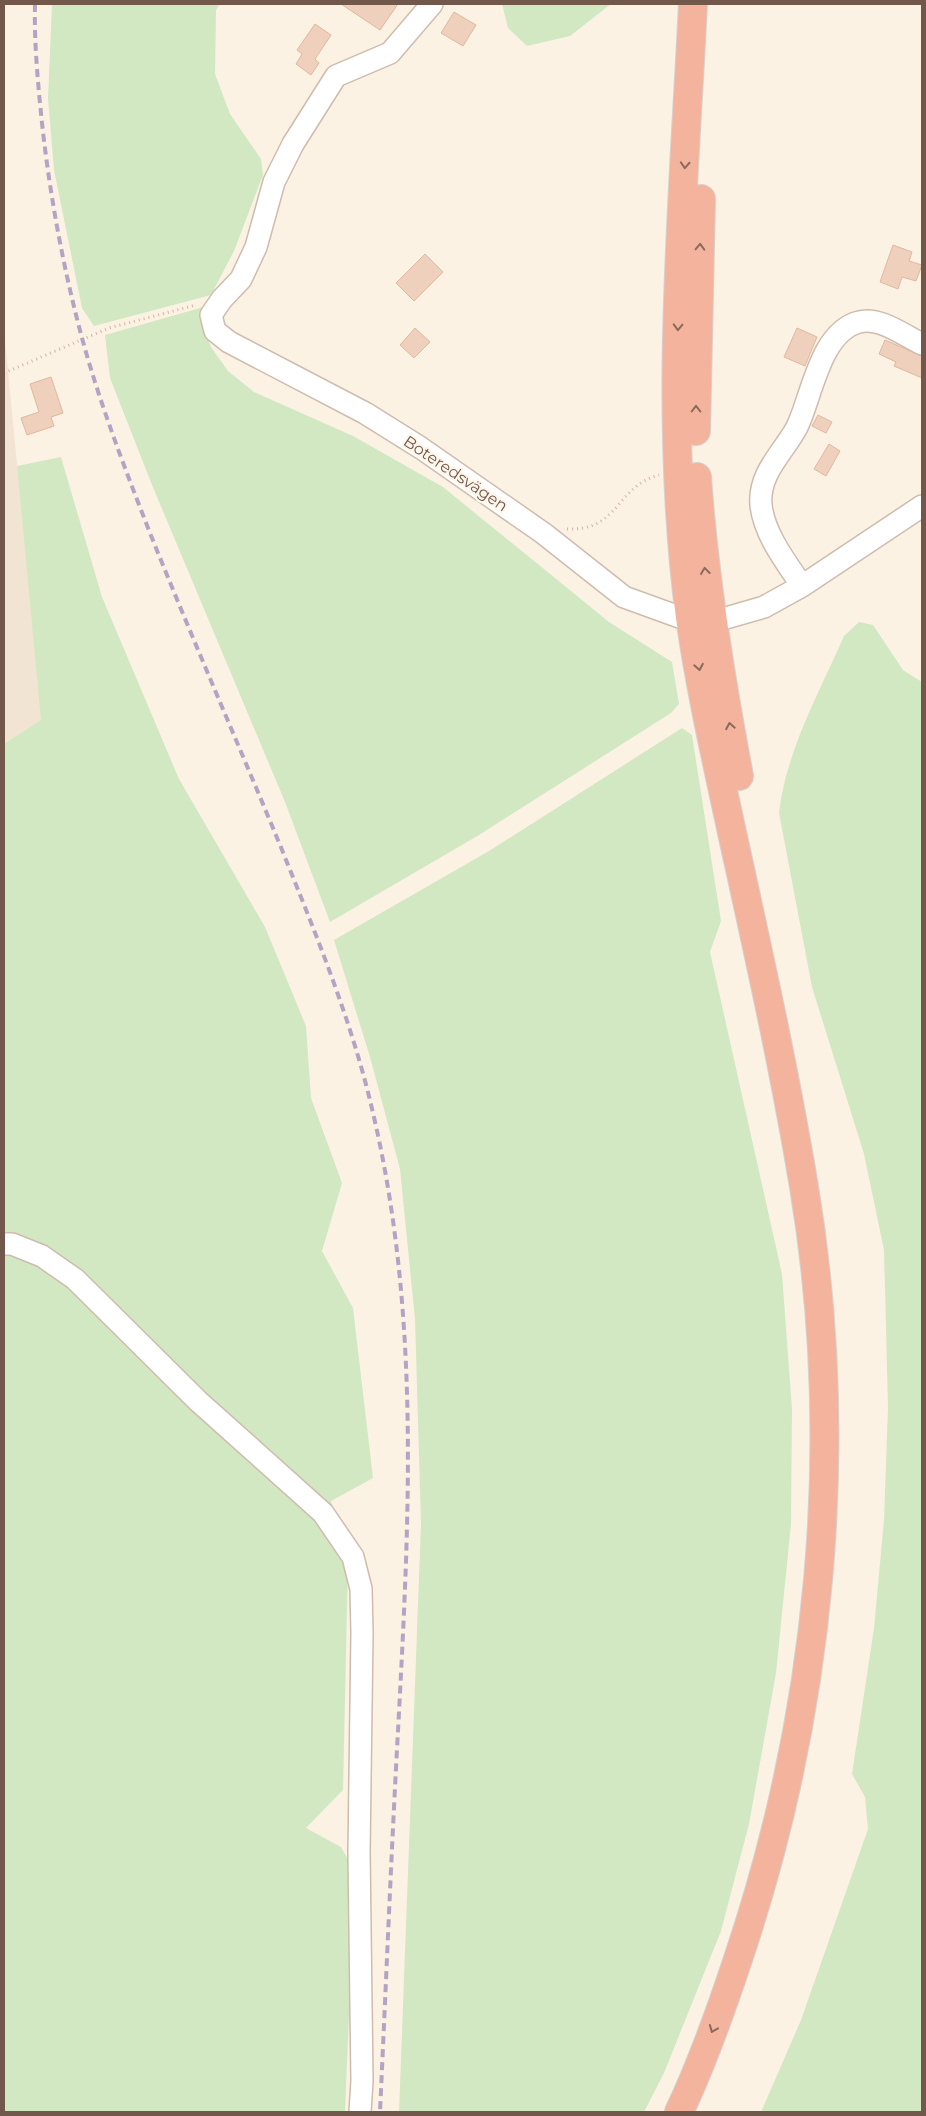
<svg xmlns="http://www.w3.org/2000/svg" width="926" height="2116" font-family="Montserrat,sans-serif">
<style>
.residential{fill:#f2e4d3}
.green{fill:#d2e8c3}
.building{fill:#efd0bd;stroke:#e1b79e}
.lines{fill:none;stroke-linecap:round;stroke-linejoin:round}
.minor-casing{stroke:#cebcae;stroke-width:24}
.highway-casing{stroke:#d8d0cd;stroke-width:30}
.path{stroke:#d4b4a0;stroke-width:3;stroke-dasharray:1 4;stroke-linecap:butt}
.minor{stroke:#fff;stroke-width:21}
.highway{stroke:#f3b39d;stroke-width:28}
.rail{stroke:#b4a3c4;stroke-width:4;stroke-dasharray:8 5;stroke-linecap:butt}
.oneway{stroke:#8c6a5b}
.labels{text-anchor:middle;stroke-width:4.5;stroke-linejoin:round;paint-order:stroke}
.street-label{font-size:16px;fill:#72584b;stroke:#fef6ea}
</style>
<rect width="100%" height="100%" fill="#fbf2e4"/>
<!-- residential -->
<path class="residential" d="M4 330 42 720 4 744Z"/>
<!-- green -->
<path class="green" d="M52 4H220L216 10 215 74 230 114 261 159 263 175 234 251 211 295 94 326 82 308 54 170 48 98Z
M502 4H611L570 36 527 46 508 28Z
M207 306 204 330 211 347 228 371 254 392 353 436 443 487 609 622 672 662 679 704 671 713 479 835 330 922 285 802 152 485 110 378 105 335Z
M61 457 102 597 179 779 265 927 306 1026 311 1098 342 1183 322 1251 353 1308 373 1478 331 1501 348 1564 343 1790 306 1828 341 1847 350 1863 349 2016 345 2112H4V744L41 720 17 466Z
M859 622 873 625 903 670 922 682V2112H761L801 2020 868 1829 865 1797 852 1774 874 1628 884 1520 888 1407 884 1250 864 1154 812 987 779 813C786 751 819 693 844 636Z
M682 728 692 735 721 921 710 952 782 1274 792 1409 791 1524 776 1673 749 1824 721 1931 664 2073 644 2112H399L421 1524 415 1319 400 1169 370 1057 334 940 489 851Z"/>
<!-- building -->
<path class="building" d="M341 4H398L380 30Z
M454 12 476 25 463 46 441 33Z
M315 24 331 35 315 59 319 63 311 75 296 64 302 54 297 50Z
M893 245 912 252 909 261 922 265 916 281 902 277 898 289 880 282Z
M425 254 443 272 414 301 396 283Z
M415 328 430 342 414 358 400 345Z
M797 328 817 337 805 366 784 357Z
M885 340 922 356V378L894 366 896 362 879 354Z
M51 377 63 413 51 417 54 426 27 435 21 418 39 412 30 384Z
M818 415 832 422 826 433 812 426Z
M829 444 840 451 826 476 814 469Z"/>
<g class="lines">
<defs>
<path id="minor" d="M432 4 390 53 336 76 293 144 274 182 256 247 241 279 222 299 211 315 215 331 229 342 365 413 421 448 543 533 624 597 682 618 719 620 764 607 802 586 922 506
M802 586C786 562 764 534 761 505 758 473 784 452 797 427 812 396 820 332 859 322 879 316 905 336 922 344
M4 1244H12L42 1256 75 1279 198 1401 323 1513 353 1557 361 1589 362 1633 359 1852 362 2081 360 2112"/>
<path id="highway" d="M696 431 701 199
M697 477C704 578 720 676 739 776
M679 2112C702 2064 720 2013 737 1962 821 1714 847 1446 804 1187 784 1066 757 947 731 828 716 758 700 688 690 617 663 413 683 207 693 4"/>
</defs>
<!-- minor casing -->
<use href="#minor" class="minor-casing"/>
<!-- highway casing -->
<use href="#highway" class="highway-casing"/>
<!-- path -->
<path class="path" d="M4 373 109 328 196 305
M567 529C620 531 615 487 659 475"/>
<!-- minor -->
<use href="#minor" class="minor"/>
<!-- highway -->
<use href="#highway" class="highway"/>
<!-- rail -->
<path class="rail" d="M35 4C34 43 38 84 42 123 50 196 63 267 82 338 100 404 125 469 150 533 192 638 237 741 280 845 315 932 352 1021 373 1113 421 1318 409 1523 398 1731 391 1858 386 1985 380 2112"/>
</g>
<!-- one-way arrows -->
<defs><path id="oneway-chevron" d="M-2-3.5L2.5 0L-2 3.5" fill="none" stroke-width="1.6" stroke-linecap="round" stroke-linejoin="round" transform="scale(1.25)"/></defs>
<g class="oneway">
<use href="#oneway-chevron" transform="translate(685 165) rotate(93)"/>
<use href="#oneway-chevron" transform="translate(700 247) rotate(-88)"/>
<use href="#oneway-chevron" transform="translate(678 327) rotate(92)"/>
<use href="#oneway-chevron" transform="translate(696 409) rotate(-90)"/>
<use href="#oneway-chevron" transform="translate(705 571) rotate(-97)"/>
<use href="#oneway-chevron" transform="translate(699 667) rotate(80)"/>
<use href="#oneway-chevron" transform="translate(730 726) rotate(-100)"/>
<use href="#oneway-chevron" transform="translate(713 2029) rotate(112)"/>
</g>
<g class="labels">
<!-- street labels -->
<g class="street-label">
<text transform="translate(456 473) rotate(34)" y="6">Boteredsvägen</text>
</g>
</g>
<!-- border -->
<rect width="926" height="2116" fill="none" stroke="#72584b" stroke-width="10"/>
</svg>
